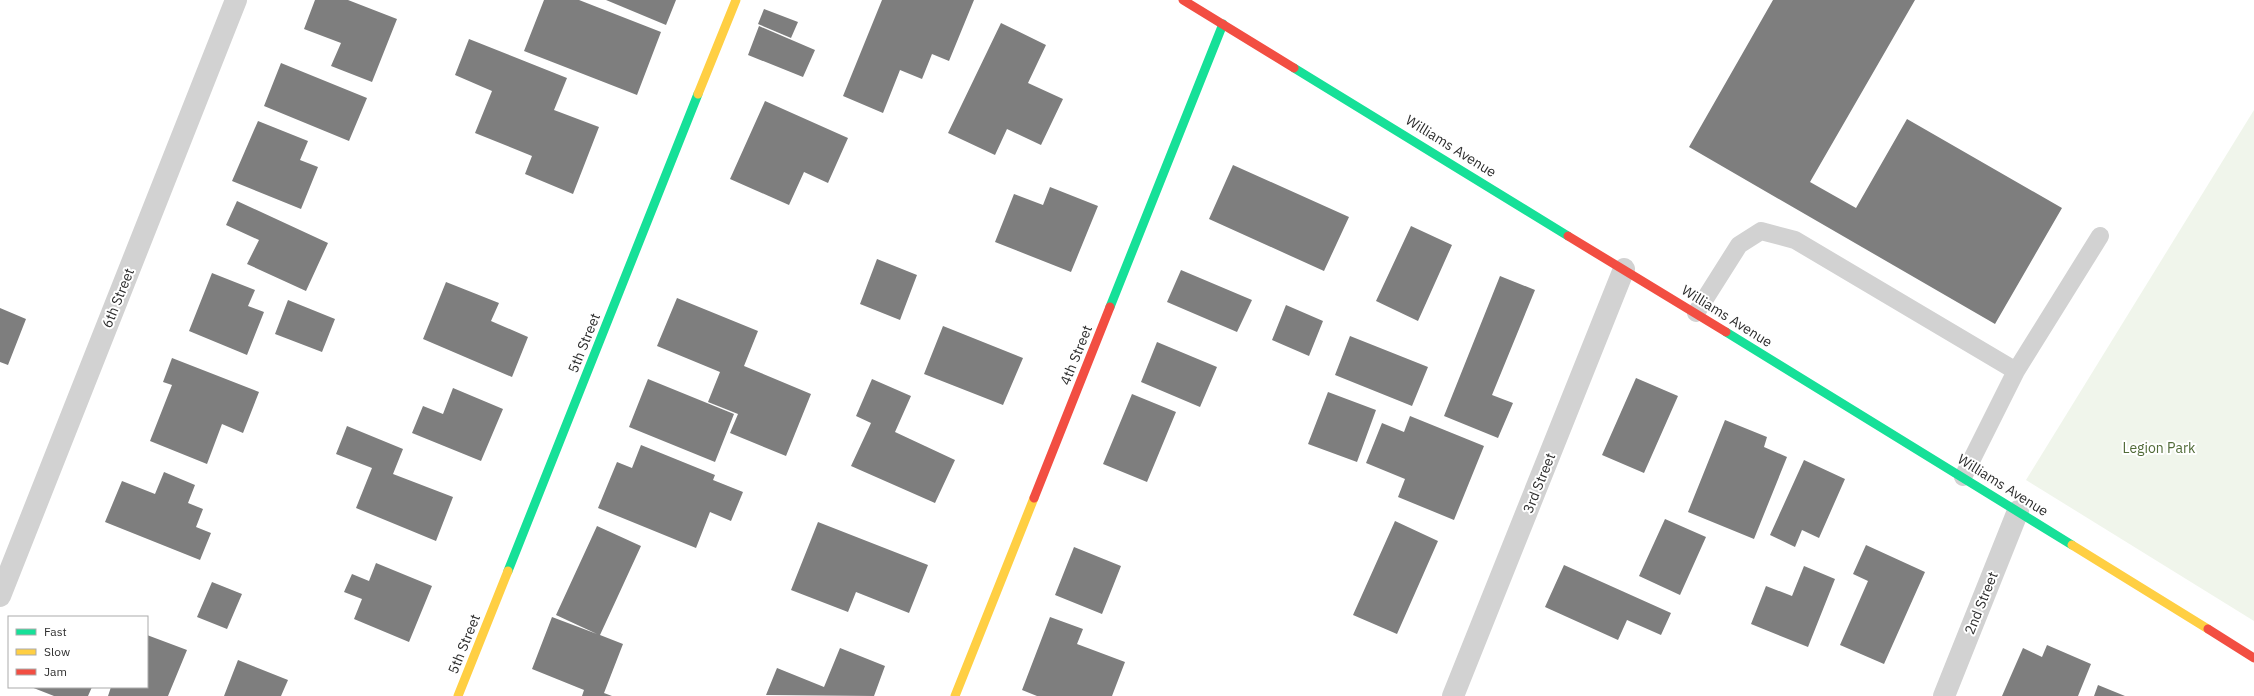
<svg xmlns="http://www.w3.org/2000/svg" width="2254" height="696" font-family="'IBM Plex Sans',sans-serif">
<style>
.green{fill:#f0f5eb}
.building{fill:#7e7e7e}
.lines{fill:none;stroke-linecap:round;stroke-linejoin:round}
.lane{stroke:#d2d2d2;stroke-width:18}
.street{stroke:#d2d2d2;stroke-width:22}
.fast{stroke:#16e098;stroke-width:9}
.slow{stroke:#ffcf43;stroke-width:9}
.jam{stroke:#f24e42;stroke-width:9}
.labels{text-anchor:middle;stroke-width:4;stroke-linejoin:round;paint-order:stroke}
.street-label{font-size:14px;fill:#2d2d2d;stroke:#fff}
.park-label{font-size:14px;fill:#516b38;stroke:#fff}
</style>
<rect width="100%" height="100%" fill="#fff"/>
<!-- green -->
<path class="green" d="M2254 110V621L2026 480Z"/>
<!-- building -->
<path class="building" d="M315 0H348L397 19 372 82 331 66 341 43 304 29Z
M544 0H579L661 32 637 95 524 51Z
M606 0H676L666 25Z
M882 0H974L949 61 932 54 922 79 900 70 883 113 843 96Z
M1773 0H1915L1810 182 1856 208 1907 119 2062 208 1995 324 1689 147Z
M764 9 798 22 791 38 758 24Z
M1001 23 1046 45 1028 83 1063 99 1041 145 1007 129 995 155 948 133Z
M759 26 815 50 803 77 748 55Z
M469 39 567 78 554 110 599 127 573 194 525 174 532 156 475 133 492 91 455 75Z
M281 63 367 98 349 141 264 106Z
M765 101 848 138 828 183 804 172 789 205 730 179Z
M258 121 308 141 300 160 318 167 301 209 232 181Z
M1233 165 1349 217 1324 271 1209 219Z
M1050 187 1098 206 1071 272 995 242 1014 194 1043 205Z
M237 201 328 243 306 291 247 264 259 240 226 225Z
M1411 226 1452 245 1418 321 1376 301Z
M877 259 917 275 900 320 860 304Z
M1181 270 1252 300 1237 332 1167 302Z
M212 273 255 290 248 306 264 312 247 355 189 331Z
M1500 276 1535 290 1492 395 1513 403 1498 438 1444 416Z
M446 282 499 303 491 321 528 337 512 377 423 339Z
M677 298 758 331 744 366 811 394 786 456 730 433 738 414 708 402 720 372 657 346Z
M288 300 335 319 322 352 275 334Z
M1286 305 1323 321 1309 356 1272 340Z
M0 308 26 319 8 365 0 362Z
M943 326 1023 358 1003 405 924 374Z
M1350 336 1428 367 1412 406 1335 375Z
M1157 342 1217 367 1200 407 1141 382Z
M172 358 259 392 243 433 222 424 207 464 150 441 172 385 163 382Z
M1636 378 1678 396 1644 473 1602 455Z
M648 379 734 414 715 462 629 427Z
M872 379 911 396 895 432 955 460 935 503 851 466 871 423 856 416Z
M453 388 503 409 481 461 412 433 423 406 443 414Z
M1328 392 1376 410 1357 462 1308 444Z
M1132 394 1176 412 1147 482 1103 464Z
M1410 416 1484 446 1454 520 1398 497 1405 479 1366 463 1382 423 1404 432Z
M1725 420 1767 437 1764 447 1787 457 1754 539 1688 512Z
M347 426 403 449 393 474 453 497 436 541 356 508 372 468 336 454Z
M641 445 715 475 713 480 743 492 731 521 710 512 696 548 598 508 617 462 632 468Z
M1804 460 1845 479 1819 538 1802 530 1795 547 1770 535Z
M164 472 195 485 188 503 203 509 196 527 211 533 200 560 105 522 122 481 155 494Z
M1665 519 1706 537 1680 595 1639 576Z
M1395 521 1438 541 1397 634 1353 615Z
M818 522 928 565 909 613 856 592 848 612 791 590Z
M597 526 641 546 600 635 623 644 604 693 612 696H582L584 690 532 669 552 617 597 634 556 615Z
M1866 545 1925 572 1884 664 1840 645 1868 581 1853 574Z
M1074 547 1121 566 1102 614 1055 595Z
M376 563 432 586 409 642 354 619 362 599 344 592 352 574 369 581Z
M1564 565 1671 613 1661 635 1627 620 1618 640 1545 607Z
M1804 566 1835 579 1808 647 1751 624 1766 586 1792 596Z
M212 582 242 594 227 629 197 617Z
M1050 617 1083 629 1077 644 1125 662 1112 696H1037L1022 690Z
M147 635 187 650 168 696H108L111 687H147Z
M2047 645 2091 664 2078 696H2002L2023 648 2042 657Z
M840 648 885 666 874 696 766 695 777 668 824 687Z
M238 660 288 680 281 696H224Z
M2098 685 2125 696H2094Z
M31 687H92L88 696H54Z"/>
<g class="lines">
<!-- lane -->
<path class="lane" d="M1696 313 1739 245 1761 231 1795 240 2016 371
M1963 477 2016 371 2100 236"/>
<!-- street -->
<path class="street" d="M0 596 236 0
M1453 696 1624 269
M1944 696 2018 511"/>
<!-- fast -->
<path class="fast" d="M1294 68 1568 236
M1110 307 1223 24
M1726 332 2072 545
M508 571 698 94"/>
<!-- slow -->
<path class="slow" d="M698 94 736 0
M2072 545 2208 629
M458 696 508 571
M955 696 1034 498"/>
<!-- jam -->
<path class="jam" d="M1183 0 1294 68
M1568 236 1726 332
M1034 498 1110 307
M2208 629 2254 658"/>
</g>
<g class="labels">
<!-- street labels -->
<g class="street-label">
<text transform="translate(1451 146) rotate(32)" y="5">Williams Avenue</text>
<text transform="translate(118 298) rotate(-68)" y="5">6th Street</text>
<text transform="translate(1727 316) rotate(32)" y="5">Williams Avenue</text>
<text transform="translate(584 343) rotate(-68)" y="5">5th Street</text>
<text transform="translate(1076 355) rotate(-68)" y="5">4th Street</text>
<text transform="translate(1539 483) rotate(-68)" y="5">3rd Street</text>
<text transform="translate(2003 485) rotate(32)" y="5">Williams Avenue</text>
<text transform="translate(1981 603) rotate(-68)" y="5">2nd Street</text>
<text transform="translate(464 644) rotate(-68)" y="5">5th Street</text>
</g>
<!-- park labels -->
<g class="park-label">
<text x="2159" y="453">Legion Park</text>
</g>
</g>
<!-- legend -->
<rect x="8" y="616" width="140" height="72" fill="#ffffff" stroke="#ababab"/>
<rect x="16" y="629" width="20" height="6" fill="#16e098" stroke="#ababab"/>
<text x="44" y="636" font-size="12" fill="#2d2d2d">Fast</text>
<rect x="16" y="649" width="20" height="6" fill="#ffcf43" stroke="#ababab"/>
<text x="44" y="656" font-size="12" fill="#2d2d2d">Slow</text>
<rect x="16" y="669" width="20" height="6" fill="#f24e42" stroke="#ababab"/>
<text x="44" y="676" font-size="12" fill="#2d2d2d">Jam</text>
</svg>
